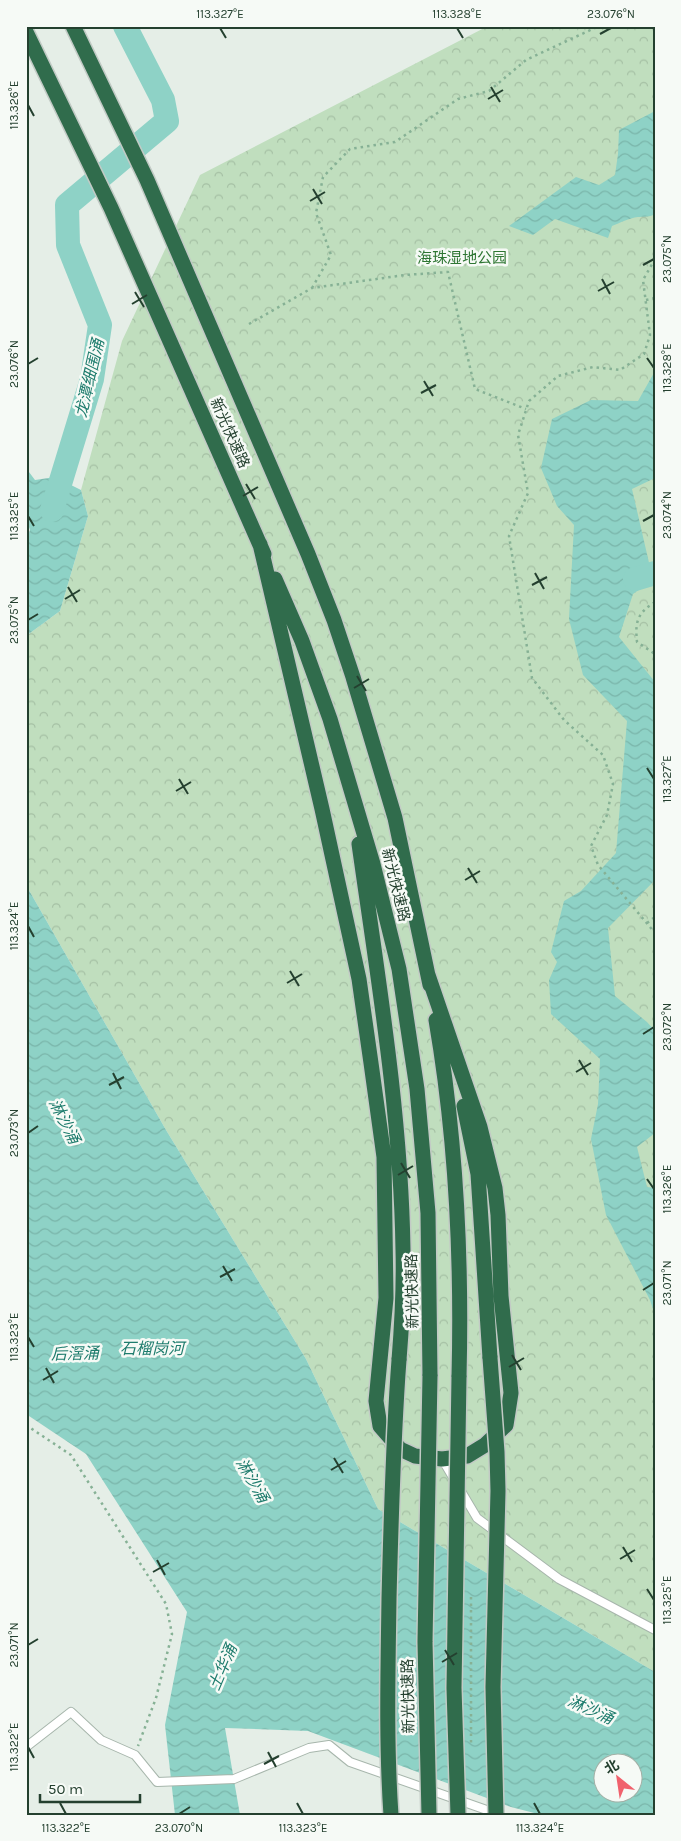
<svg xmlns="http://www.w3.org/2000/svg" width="681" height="1841" font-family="Karla,'Noto Sans SC',sans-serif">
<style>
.park{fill:url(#park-crowns)}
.water{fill:url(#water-waves);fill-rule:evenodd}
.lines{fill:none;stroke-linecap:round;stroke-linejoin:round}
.river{stroke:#8ed2c6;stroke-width:24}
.lane-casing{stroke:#a7b6ac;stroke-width:10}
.highway-casing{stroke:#c2cac5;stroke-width:18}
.path{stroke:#86b195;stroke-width:2.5;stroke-dasharray:2.5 4;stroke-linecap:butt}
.lane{stroke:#fff;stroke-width:8}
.highway{stroke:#306c4c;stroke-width:15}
.highway-bridge-casing{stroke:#c2cac5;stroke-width:18;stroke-linecap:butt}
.path-bridge{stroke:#86b195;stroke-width:2.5;stroke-dasharray:2.5 4;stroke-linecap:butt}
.highway-bridge{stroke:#306c4c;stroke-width:15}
.ticks{fill:none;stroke:#24402f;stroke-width:2}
.labels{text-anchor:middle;stroke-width:5;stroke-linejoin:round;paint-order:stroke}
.park-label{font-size:15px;fill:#2e7633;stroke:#f6faf6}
.street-label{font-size:15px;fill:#24402f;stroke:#f6faf6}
.water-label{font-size:16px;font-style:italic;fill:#1e7c6d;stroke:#f6faf6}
.neatline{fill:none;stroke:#24402f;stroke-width:2}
.ticks-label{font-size:12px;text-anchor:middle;fill:#24402f}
</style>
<defs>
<pattern id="park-crowns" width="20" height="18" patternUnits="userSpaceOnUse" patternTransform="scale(1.25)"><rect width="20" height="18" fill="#c0debe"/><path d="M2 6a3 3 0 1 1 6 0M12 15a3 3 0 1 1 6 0" fill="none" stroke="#a5c0a4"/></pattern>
<pattern id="water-waves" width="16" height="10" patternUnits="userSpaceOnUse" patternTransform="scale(1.25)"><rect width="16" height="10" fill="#8ed2c6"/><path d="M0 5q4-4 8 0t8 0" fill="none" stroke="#7ab5aa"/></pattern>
</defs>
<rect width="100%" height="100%" fill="#e5eee7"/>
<!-- park -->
<path class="park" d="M488 26H655V1672L378 1509 306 1359 166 1130 26 885V636L60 611 88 516 81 490 122 341 200 175Z"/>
<!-- water -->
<path class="water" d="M655 111V214C648 218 645 216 638 217 629 218 620 223 612 226L608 238 555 219 533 235 509 226 576 177 599 185 615 175 618 154 619 130Z
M655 371V478L632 489 653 580 633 594 619 637 655 682V880L608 928 615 996 647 1022 655 1031V1133L637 1147 647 1187 655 1188V1315L650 1300 606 1215 591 1139 598 1104 600 1059 551 1014 549 980 557 962 551 952 564 901 581 891 616 853 627 721 583 675 569 619 574 525 557 506 541 468 552 419 591 400 638 401Z
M26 468 35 480 55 477 81 490 88 516 60 611 26 636V540L30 530 26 518Z
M26 885 166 1130 306 1359 378 1509 655 1672V1815H542L511 1807 308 1731 225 1728 240 1815H175L165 1725 187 1612 86 1454 26 1414ZM604 1764H634V1794H604Z"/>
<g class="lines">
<!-- river -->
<path class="river" d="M52 510 92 379 100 325 68 245 67 205 167 121 163 100 125 26
M635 579 655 573"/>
<defs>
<path id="lane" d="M442 1459 477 1518 559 1579 655 1630
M26 1747 71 1712 101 1740 135 1755 157 1782 234 1779 309 1748 329 1745 350 1762 498 1814"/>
<path id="highway" d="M73 26 147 180 308 554 334 620 353 677 395 818 430 985
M26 32 111 208 264 554
M260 544 322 809 359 979 371 1063 384 1157 386 1298 376 1401 380 1426 400 1449 415 1456 442 1459 467 1456 485 1445 506 1425 511 1393 501 1296 498 1215 495 1188 480 1127 428 975
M275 579 302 641 330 719 373 864 399 969 417 1089 428 1213 430 1376
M359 844C378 979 401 1114 403 1250 404 1287 402 1323 399 1360
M436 1020C456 1137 462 1258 459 1377
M464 1106 478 1174 490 1358"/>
</defs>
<!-- lane casing -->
<use href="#lane" class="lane-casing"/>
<!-- highway casing -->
<use href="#highway" class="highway-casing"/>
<!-- path -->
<path class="path" d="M655 259 643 280 650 335 644 354 620 370 593 367 558 376 529 401 518 435 528 493 509 536 532 678 564 720 603 755 613 784 607 815 591 846 598 865 655 933
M312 288 331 255 316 213 323 177 350 149 395 142 458 99 489 91 526 60 599 26
M646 300 655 298
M249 324 312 288 405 275 448 272 475 389 526 409
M655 602C637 613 635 622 637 642L655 654
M647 923 655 917
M26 1425 71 1455 166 1604 172 1634 156 1698 138 1746"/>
<!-- lane -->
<use href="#lane" class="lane"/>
<!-- highway -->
<use href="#highway" class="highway"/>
<defs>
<path id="highway-bridge" d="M490 1358 497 1452 498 1491 493 1687 496 1815
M391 1815C386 1743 388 1671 389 1599 391 1519 393 1439 399 1360
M429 1815 425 1642 430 1376
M458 1815 454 1688 459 1377"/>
</defs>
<!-- highway-bridge casing -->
<use href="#highway-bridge" class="highway-bridge-casing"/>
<!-- path-bridge -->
<path class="path-bridge" d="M471 1597V1744"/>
<!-- highway-bridge -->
<use href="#highway-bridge" class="highway-bridge"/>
</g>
<!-- ticks -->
<path class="ticks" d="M220 28 226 38M457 28 463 38M600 34 611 28M491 87 500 102M488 99 503 90M28 105 34 116M313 189 322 204M310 201 325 192M643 265 654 259M602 279 610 294M598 291 614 282M135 292 144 307M132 304 147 295M647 358 654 368M28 364 38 358M424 381 433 396M421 393 436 385M246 484 255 499M243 496 258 487M28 516 34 526M643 521 654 515M535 573 544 589M532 585 547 577M68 587 77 602M65 599 80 590M28 620 38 614M357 676 366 691M354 688 369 679M647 768 654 779M179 779 188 794M176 791 191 782M468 868 477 883M465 880 480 871M28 926 34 937M290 971 299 986M287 983 302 974M643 1034 654 1027M579 1060 588 1075M576 1072 591 1063M113 1073 121 1089M109 1085 124 1077M28 1133 38 1126M401 1163 410 1178M398 1175 413 1166M647 1179 654 1189M223 1266 232 1281M220 1277 235 1269M643 1290 654 1283M28 1337 34 1347M512 1355 521 1370M509 1367 524 1358M46 1368 54 1383M43 1380 58 1371M334 1458 343 1473M331 1470 346 1461M623 1547 632 1562M620 1559 635 1550M157 1560 165 1575M153 1572 169 1563M647 1589 654 1600M28 1645 38 1639M445 1650 454 1665M442 1662 457 1653M28 1747 34 1758M268 1752 276 1767M264 1764 279 1756M60 1803 66 1814M297 1803 303 1814M534 1803 540 1814M179 1814 190 1807"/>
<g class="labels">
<!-- park labels -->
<g class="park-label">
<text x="462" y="263">海珠湿地公园</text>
</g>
<!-- street labels -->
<g class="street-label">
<text transform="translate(230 433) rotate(66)" y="5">新光快速路</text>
<text transform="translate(396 885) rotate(76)" y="5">新光快速路</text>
<text transform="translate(412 1291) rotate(-91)" y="5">新光快速路</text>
<text transform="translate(408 1696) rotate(-91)" y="5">新光快速路</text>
</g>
<!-- water labels -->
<g class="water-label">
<text transform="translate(89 378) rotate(-77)" y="6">龙潭细围涌</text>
<text transform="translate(65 1121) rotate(63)" y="6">淋沙涌</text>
<text x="152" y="1354">石榴岗河</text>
<text transform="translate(75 1353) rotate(-1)" y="6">后滘涌</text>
<text transform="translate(253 1480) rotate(60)" y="6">淋沙涌</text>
<text transform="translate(222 1667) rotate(-67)" y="6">土华涌</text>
<text transform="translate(591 1709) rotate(24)" y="6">淋沙涌</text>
</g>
</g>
<!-- border -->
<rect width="681" height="1841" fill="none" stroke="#f6faf6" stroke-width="55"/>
<!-- north arrow -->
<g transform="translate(618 1778) rotate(330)"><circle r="24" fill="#f6faf6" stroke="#a2b0a6"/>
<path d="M0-4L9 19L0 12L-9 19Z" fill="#f0616d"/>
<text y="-8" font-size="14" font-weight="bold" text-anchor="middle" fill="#24402f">北</text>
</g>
<!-- scale -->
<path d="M40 1794v8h100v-8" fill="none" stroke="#24402f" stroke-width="2.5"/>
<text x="48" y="1794" font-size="15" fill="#24402f" stroke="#f6faf6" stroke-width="4" paint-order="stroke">50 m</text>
<rect x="28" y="28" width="626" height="1786" class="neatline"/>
<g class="ticks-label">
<text x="220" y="18">113.327°E</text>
<text x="457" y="18">113.328°E</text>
<text x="611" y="18">23.076°N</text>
<text transform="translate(14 105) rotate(-90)" y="4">113.326°E</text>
<text transform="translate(667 259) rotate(-90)" y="4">23.075°N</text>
<text transform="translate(14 364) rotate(-90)" y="4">23.076°N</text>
<text transform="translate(667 368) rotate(-90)" y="4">113.328°E</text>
<text transform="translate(667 515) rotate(-90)" y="4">23.074°N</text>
<text transform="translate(14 516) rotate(-90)" y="4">113.325°E</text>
<text transform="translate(14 620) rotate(-90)" y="4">23.075°N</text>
<text transform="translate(667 779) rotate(-90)" y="4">113.327°E</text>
<text transform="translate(14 926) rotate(-90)" y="4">113.324°E</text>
<text transform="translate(667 1027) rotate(-90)" y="4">23.072°N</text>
<text transform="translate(14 1133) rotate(-90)" y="4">23.073°N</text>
<text transform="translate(667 1189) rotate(-90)" y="4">113.326°E</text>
<text transform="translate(667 1283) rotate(-90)" y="4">23.071°N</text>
<text transform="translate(14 1337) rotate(-90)" y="4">113.323°E</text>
<text transform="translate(667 1600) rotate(-90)" y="4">113.325°E</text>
<text transform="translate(14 1645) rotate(-90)" y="4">23.071°N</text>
<text transform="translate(14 1747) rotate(-90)" y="4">113.322°E</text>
<text x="66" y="1832">113.322°E</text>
<text x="179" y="1832">23.070°N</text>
<text x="303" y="1832">113.323°E</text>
<text x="540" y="1832">113.324°E</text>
</g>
</svg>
